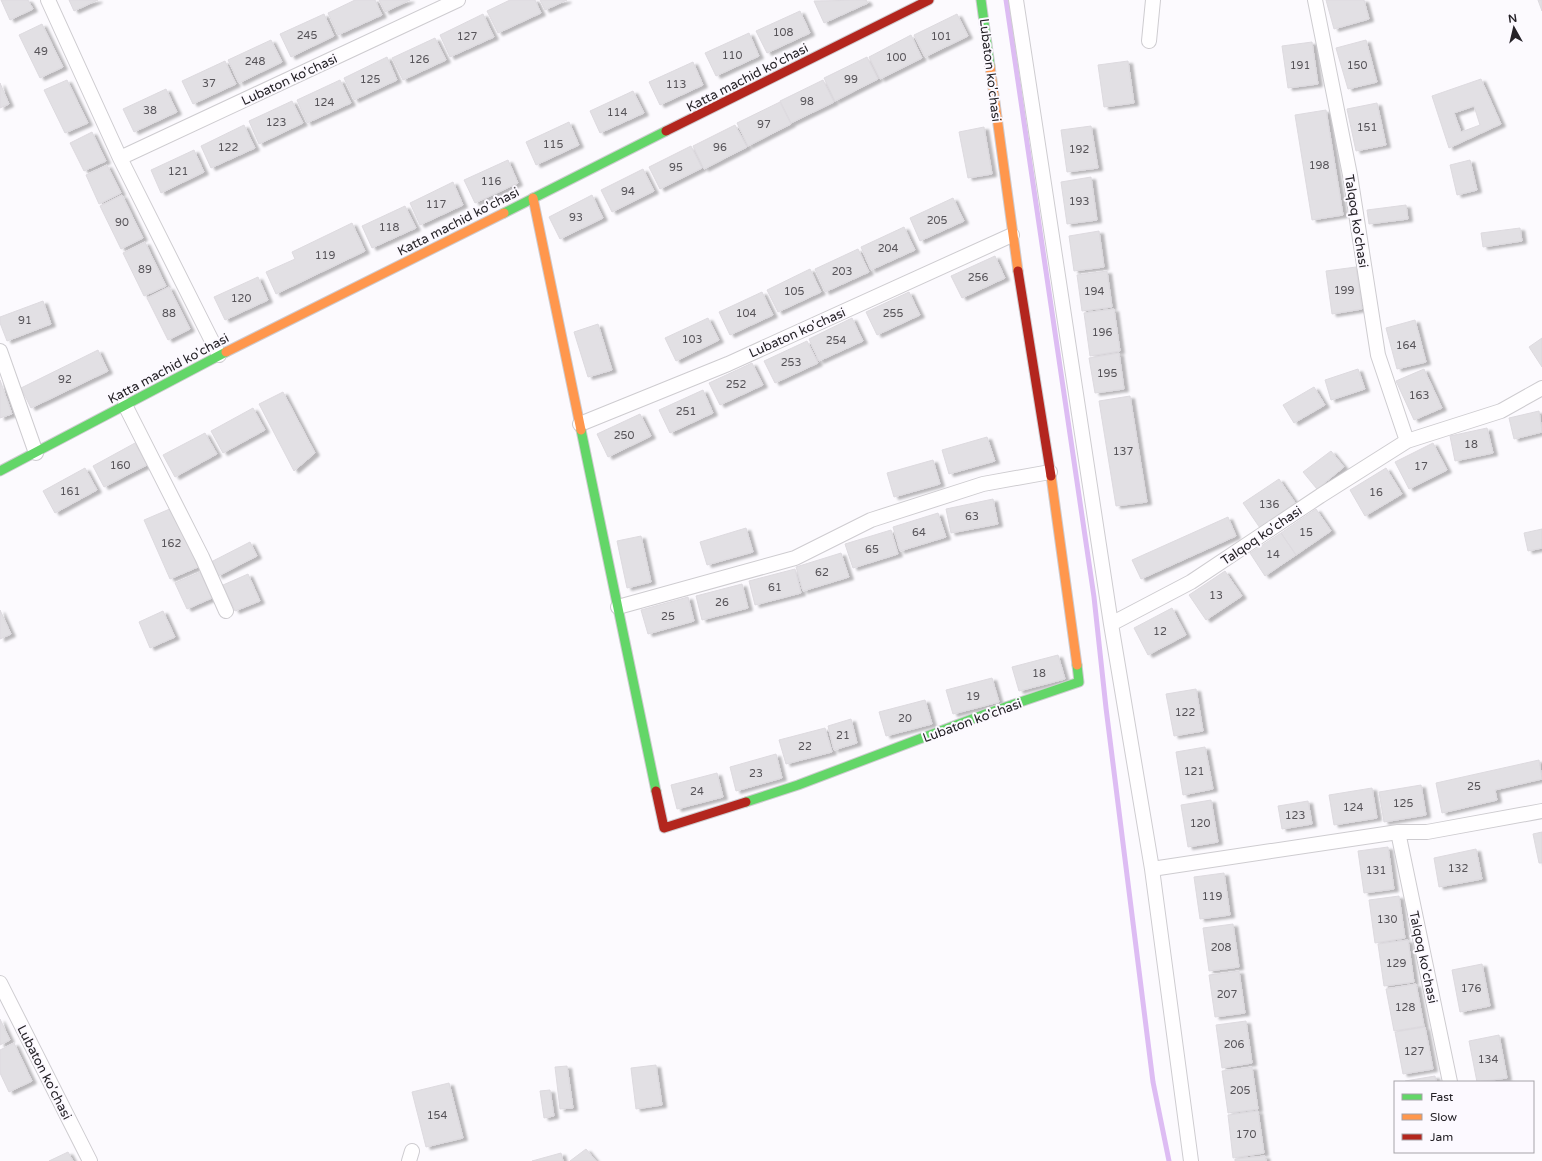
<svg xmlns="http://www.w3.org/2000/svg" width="1542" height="1161" font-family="'Varela Round',sans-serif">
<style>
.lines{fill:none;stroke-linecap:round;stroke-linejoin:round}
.stream{stroke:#ddbcf3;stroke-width:5}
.building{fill:#e2e0e4;stroke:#dddadf;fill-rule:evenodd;filter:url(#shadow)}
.street-casing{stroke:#ceccd0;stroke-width:16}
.fast-casing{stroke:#ceccd0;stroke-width:11}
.slow-casing{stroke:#ceccd0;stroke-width:11}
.jam-casing{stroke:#ceccd0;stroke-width:11}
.street{stroke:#fffeff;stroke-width:14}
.fast{stroke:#63d668;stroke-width:9}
.slow{stroke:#ff974d;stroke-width:9}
.jam{stroke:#b3261e;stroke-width:9}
.labels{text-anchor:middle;stroke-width:4;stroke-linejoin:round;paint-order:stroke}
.number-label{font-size:11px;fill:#575459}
.street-label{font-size:13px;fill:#252227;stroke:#fcf9ff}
</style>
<defs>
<filter id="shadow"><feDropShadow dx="4.5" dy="2.5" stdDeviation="1" flood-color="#0004"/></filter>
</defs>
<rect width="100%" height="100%" fill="#fcfafe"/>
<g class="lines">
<!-- stream -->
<path class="stream" d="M1006 0 1094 597 1106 708 1153 1082 1169 1161"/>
</g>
<!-- building -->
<path class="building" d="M1 0H28L33 9 10 20Z
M69 0H98L74 11Z
M355 0H375L382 15 338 35 328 13Z
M379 0H410L385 12Z
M510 0H535L541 13 498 33 487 11Z
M540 0H567L545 10Z
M866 0 868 3 824 23 814 1Z
M1326 0H1364L1369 19 1334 29Z
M1538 0H1542V11Z
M800 11 810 33 767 53 756 31Z
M324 14 334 36 291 57 280 34Z
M483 14 494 37 450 57 440 35Z
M957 14 968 36 925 57 914 35Z
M42 24 63 67 40 78 19 35Z
M749 33 759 56 716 76 705 53Z
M911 35 922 58 880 79 869 57Z
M435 38 446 60 403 80 392 58Z
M271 40 282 62 239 83 228 60Z
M1366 40 1377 82 1348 89 1336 48Z
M1312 42 1318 84 1288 88 1282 46Z
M387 57 397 80 354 100 344 78Z
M867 57 878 79 835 101 824 78Z
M225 61 236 84 193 104 182 81Z
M1128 61 1134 103 1104 107 1098 65Z
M693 62 703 85 660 105 649 82Z
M1481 79 1501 124 1449 148 1432 96ZM1474 106 1480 125 1461 132 1454 113Z
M67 80 88 123 65 133 44 90Z
M340 80 351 103 307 123 297 100Z
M823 80 834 102 791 123 780 101Z
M0 83 9 104 0 108Z
M166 89 177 112 134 132 123 109Z
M633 91 644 113 600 133 590 111Z
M292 101 303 123 259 144 249 121Z
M780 102 791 124 748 146 737 123Z
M1377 103 1386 145 1356 151 1347 109Z
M1326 110 1343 215 1312 220 1295 115Z
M569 122 579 145 536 165 526 142Z
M244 125 255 148 211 168 201 146Z
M735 125 747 147 704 169 693 146Z
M1091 126 1098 168 1067 172 1061 130Z
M984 127 992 174 968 178 959 132Z
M92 132 106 161 84 171 70 143Z
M691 146 702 168 660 189 649 167Z
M194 150 204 172 161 193 151 170Z
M508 160 518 183 475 203 464 180Z
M1470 160 1477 190 1457 195 1450 165Z
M107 165 121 193 99 204 86 175Z
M643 169 654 191 612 212 601 190Z
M1091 177 1097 220 1067 224 1061 182Z
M453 182 463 205 420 225 410 203Z
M122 195 143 238 121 249 100 206Z
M592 195 603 218 560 239 549 217Z
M953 198 964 221 920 241 910 218Z
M1406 205 1408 219 1369 224 1367 210Z
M405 206 416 228 372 248 362 226Z
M352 223 365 251 276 294 266 272 295 259 292 252Z
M904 227 915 250 871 270 861 247Z
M1520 228 1522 241 1483 247 1481 233Z
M1099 231 1104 267 1074 271 1069 236Z
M145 242 166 286 144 296 123 253Z
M858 249 869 272 825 292 815 269Z
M995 256 1005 278 962 298 951 276Z
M1356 267 1362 309 1332 314 1326 271Z
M810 269 821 292 778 312 767 290Z
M1107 271 1112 307 1082 311 1077 275Z
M258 277 268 300 225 320 214 297Z
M169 287 190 329 168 340 147 298Z
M762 292 773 315 730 335 719 312Z
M909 292 920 315 877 335 866 312Z
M43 301 51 324 7 341 0 323V317Z
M1114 309 1120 351 1090 356 1084 313Z
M708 318 719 340 676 361 665 338Z
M852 318 863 341 819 361 809 339Z
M1415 320 1426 362 1397 369 1386 328Z
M598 324 612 370 588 377 574 332Z
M1542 338V367L1529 347Z
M807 341 818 363 775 383 764 361Z
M98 350 108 371 31 408 21 388Z
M1119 353 1124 389 1095 393 1089 358Z
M752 363 763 385 720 405 709 383Z
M1358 369 1365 389 1331 400 1325 380Z
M1424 369 1442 408 1414 420 1396 381Z
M0 380 12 414 0 418Z
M1314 387 1325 405 1294 423 1283 405Z
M703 390 713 413 670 433 659 410Z
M283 392 315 453 294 471 259 404Z
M1130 396 1147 502 1116 506 1099 401Z
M253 408 265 430 223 453 211 431Z
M1539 411 1542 432 1514 439 1509 418Z
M640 414 651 436 608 457 597 434Z
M1487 428 1493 453 1455 461 1450 436Z
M205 433 217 454 175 477 163 455Z
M987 437 995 461 949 474 942 450Z
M135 443 147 465 104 487 93 466Z
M1433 443 1447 470 1409 489 1395 462Z
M1331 451 1344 467 1317 489 1303 472Z
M933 460 940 484 894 497 887 473Z
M85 468 97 490 55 513 43 491Z
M1386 468 1402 494 1365 516 1350 490Z
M1279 479 1296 504 1260 528 1243 503Z
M993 499 998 524 951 533 946 509Z
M172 508 198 567 170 579 144 520Z
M1316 509 1331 531 1296 555 1281 533Z
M938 513 946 537 900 551 893 527Z
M1228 517 1236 536 1141 579 1132 560Z
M746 528 753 552 707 565 700 542Z
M1542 529V548L1528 551 1524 533Z
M891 530 898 554 853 568 845 544Z
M1281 533 1296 555 1265 576 1250 553Z
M641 536 651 582 627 588 617 541Z
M250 542 257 556 218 576 211 562Z
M841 553 849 577 803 591 796 567Z
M795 569 801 593 755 605 749 581Z
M1225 571 1242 596 1206 620 1189 595Z
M200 572 212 598 187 609 175 583Z
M248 574 260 601 235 611 223 585Z
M742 584 748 608 702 620 696 596Z
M688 597 694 621 648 634 641 610Z
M1172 608 1186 635 1148 655 1134 628Z
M0 610 11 634 0 639Z
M163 611 175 637 150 648 139 622Z
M1058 655 1065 679 1019 691 1012 667Z
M992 678 999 702 953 714 946 690Z
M1196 689 1203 731 1174 736 1166 694Z
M925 700 932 724 886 736 879 712Z
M851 719 857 743 834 750 828 726Z
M825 728 832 752 786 764 779 740Z
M1205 747 1213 789 1183 795 1176 752Z
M776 754 782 778 736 791 730 767Z
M1539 760 1542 779 1495 790 1497 800 1442 813 1436 783Z
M717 773 723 797 677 809 671 785Z
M1421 785 1426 815 1384 822 1379 792Z
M1372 788 1377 818 1334 825 1329 795Z
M1211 800 1218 842 1188 847 1181 805Z
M1308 801 1312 824 1282 829 1278 806Z
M1542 832V863H1539L1533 834Z
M1388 847 1394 889 1364 893 1358 851Z
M1476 849 1482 879 1439 887 1434 858Z
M1224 873 1230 915 1200 919 1194 877Z
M1399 896 1405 938 1375 943 1369 900Z
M1233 924 1239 967 1209 971 1203 928Z
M1408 940 1414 982 1384 986 1378 944Z
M1482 964 1490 1006 1460 1012 1452 970Z
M1239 971 1245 1013 1215 1017 1209 975Z
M1416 984 1424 1026 1394 1031 1386 989Z
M0 1019 10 1040 0 1045Z
M1246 1021 1252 1063 1222 1068 1216 1025Z
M1425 1027 1433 1069 1403 1074 1395 1032Z
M1499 1035 1507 1078 1477 1082 1469 1041Z
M14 1043 32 1081 9 1092 0 1073V1050Z
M656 1065 662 1105 636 1109 631 1068Z
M567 1066 573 1108 560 1109 555 1067Z
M1252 1067 1258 1109 1228 1113 1222 1071Z
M1435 1076 1436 1082H1405V1081Z
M449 1083 463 1138 426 1147 412 1092Z
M550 1090 554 1116 544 1118 540 1091Z
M1258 1111 1264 1153 1233 1158 1228 1115Z
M586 1149 596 1161H570Z
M68 1152 73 1161H49Z
M561 1153 563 1161H532Z
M1265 1156 1266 1161H1235V1159Z"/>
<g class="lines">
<defs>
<path id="street" d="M48 0 120 158 219 355
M1016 0 1111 624 1152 869 1191 1161
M1315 0 1350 175 1378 355 1407 441
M1149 41 1153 0
M120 158 458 0
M0 351 36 453
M125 405 202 557 226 611
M580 424 728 364 1012 235
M618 607 795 558 871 520 983 484 1050 472
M1111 624 1191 582 1320 496 1407 441 1501 411 1542 388
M1398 832 1450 1082
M1152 869 1398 832H1427L1542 811
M0 983 90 1161
M409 1161 412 1151"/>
<path id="fast" d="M981 0 990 66
M504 213 666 131
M581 430 656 791
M0 471 226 352
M746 802 798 785 988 713 1079 682 1077 665"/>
<path id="slow" d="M990 66 1018 271
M533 198 581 430
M226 352 504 213
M1051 476 1077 665"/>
<path id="jam" d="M666 131 929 0
M1018 271 1051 476
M656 791 664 828 746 802"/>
</defs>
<!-- street casing -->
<use href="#street" class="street-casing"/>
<!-- fast casing -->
<use href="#fast" class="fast-casing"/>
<!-- slow casing -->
<use href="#slow" class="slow-casing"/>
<!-- jam casing -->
<use href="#jam" class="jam-casing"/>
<!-- street -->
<use href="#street" class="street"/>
<!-- fast -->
<use href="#fast" class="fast"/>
<!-- slow -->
<use href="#slow" class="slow"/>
<!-- jam -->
<use href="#jam" class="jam"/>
</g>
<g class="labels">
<!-- number labels -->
<g class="number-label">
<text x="783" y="36">108</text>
<text x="307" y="39">245</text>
<text x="467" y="40">127</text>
<text x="941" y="40">101</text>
<text x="41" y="55">49</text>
<text x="732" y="59">110</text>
<text x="896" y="61">100</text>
<text x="419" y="63">126</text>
<text x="255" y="65">248</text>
<text x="1300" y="69">191</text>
<text x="1357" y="69">150</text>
<text x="370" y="83">125</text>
<text x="851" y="83">99</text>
<text x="209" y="87">37</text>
<text x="676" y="88">113</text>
<text x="807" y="105">98</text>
<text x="324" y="106">124</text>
<text x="150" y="114">38</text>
<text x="617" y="116">114</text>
<text x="276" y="126">123</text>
<text x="764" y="128">97</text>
<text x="1367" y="131">151</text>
<text x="553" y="148">115</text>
<text x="228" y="151">122</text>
<text x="720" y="151">96</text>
<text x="1079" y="153">192</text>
<text x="1319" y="169">198</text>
<text x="676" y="171">95</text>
<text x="178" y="175">121</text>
<text x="491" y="185">116</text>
<text x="628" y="195">94</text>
<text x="1079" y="205">193</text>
<text x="436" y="208">117</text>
<text x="576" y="221">93</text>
<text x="937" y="224">205</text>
<text x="122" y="226">90</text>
<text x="389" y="231">118</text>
<text x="888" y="252">204</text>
<text x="325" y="259">119</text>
<text x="145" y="273">89</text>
<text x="842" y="275">203</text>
<text x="978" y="281">256</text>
<text x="1344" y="294">199</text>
<text x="794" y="295">105</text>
<text x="1094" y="295">194</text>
<text x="241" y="302">120</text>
<text x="169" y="317">88</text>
<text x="746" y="317">104</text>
<text x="893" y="317">255</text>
<text x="25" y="324">91</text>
<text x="1102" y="336">196</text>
<text x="692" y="343">103</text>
<text x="836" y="344">254</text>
<text x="1406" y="349">164</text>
<text x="791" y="366">253</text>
<text x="1107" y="377">195</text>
<text x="65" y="383">92</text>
<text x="736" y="388">252</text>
<text x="1419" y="399">163</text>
<text x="686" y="415">251</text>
<text x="624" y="439">250</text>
<text x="1471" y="448">18</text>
<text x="1123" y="455">137</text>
<text x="120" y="469">160</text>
<text x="1421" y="470">17</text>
<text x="70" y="495">161</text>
<text x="1376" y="496">16</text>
<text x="1269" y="508">136</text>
<text x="972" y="520">63</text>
<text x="919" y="536">64</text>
<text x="1306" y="536">15</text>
<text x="171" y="547">162</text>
<text x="872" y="553">65</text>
<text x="1273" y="558">14</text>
<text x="822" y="576">62</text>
<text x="775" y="591">61</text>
<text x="1216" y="599">13</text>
<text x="722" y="606">26</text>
<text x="668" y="620">25</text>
<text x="1160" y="635">12</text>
<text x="1039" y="677">18</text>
<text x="973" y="700">19</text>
<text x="1185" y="716">122</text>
<text x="905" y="722">20</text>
<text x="843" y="739">21</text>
<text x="805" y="750">22</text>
<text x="1194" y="775">121</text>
<text x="756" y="777">23</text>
<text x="1474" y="790">25</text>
<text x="697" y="795">24</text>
<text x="1403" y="807">125</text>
<text x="1353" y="811">124</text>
<text x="1295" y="819">123</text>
<text x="1200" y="827">120</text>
<text x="1458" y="872">132</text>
<text x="1376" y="874">131</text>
<text x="1212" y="900">119</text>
<text x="1387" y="923">130</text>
<text x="1221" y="951">208</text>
<text x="1396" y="967">129</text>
<text x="1471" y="992">176</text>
<text x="1227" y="998">207</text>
<text x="1405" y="1011">128</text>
<text x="1234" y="1048">206</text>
<text x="1414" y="1055">127</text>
<text x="1488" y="1063">134</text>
<text x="1240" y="1094">205</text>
<text x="437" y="1119">154</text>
<text x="1246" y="1138">170</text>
</g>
<!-- street labels -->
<g class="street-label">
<text transform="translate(991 70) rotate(83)" y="5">Lubaton ko'chasi</text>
<text transform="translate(747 77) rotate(-27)" y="5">Katta machid ko'chasi</text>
<text transform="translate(289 79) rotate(-25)" y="5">Lubaton ko'chasi</text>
<text transform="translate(458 221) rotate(-27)" y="5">Katta machid ko'chasi</text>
<text transform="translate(1357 221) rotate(81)" y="5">Talqoq ko'chasi</text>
<text transform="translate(797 332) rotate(-24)" y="5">Lubaton ko'chasi</text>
<text transform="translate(168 368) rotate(-28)" y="5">Katta machid ko'chasi</text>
<text transform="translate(1261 535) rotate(-34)" y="5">Talqoq ko'chasi</text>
<text transform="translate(972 720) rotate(-20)" y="5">Lubaton ko'chasi</text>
<text transform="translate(1424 957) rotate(78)" y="5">Talqoq ko'chasi</text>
<text transform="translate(45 1072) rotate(63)" y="5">Lubaton ko'chasi</text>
</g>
</g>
<!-- legend -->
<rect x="1394" y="1081" width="140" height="72" fill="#fcf9ff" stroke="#a6a3a9"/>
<rect x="1402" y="1094" width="20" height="6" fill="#63d668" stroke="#a6a3a9"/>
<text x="1430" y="1101" font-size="12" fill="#252227">Fast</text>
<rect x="1402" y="1114" width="20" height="6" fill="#ff974d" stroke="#a6a3a9"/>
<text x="1430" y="1121" font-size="12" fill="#252227">Slow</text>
<rect x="1402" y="1134" width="20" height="6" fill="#b3261e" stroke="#a6a3a9"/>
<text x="1430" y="1141" font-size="12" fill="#252227">Jam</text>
<!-- north arrow -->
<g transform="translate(1514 28) rotate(352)" stroke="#fcf9ff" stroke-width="3" paint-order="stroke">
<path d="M0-3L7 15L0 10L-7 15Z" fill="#252227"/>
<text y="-6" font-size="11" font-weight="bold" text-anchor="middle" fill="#252227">N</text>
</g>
</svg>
